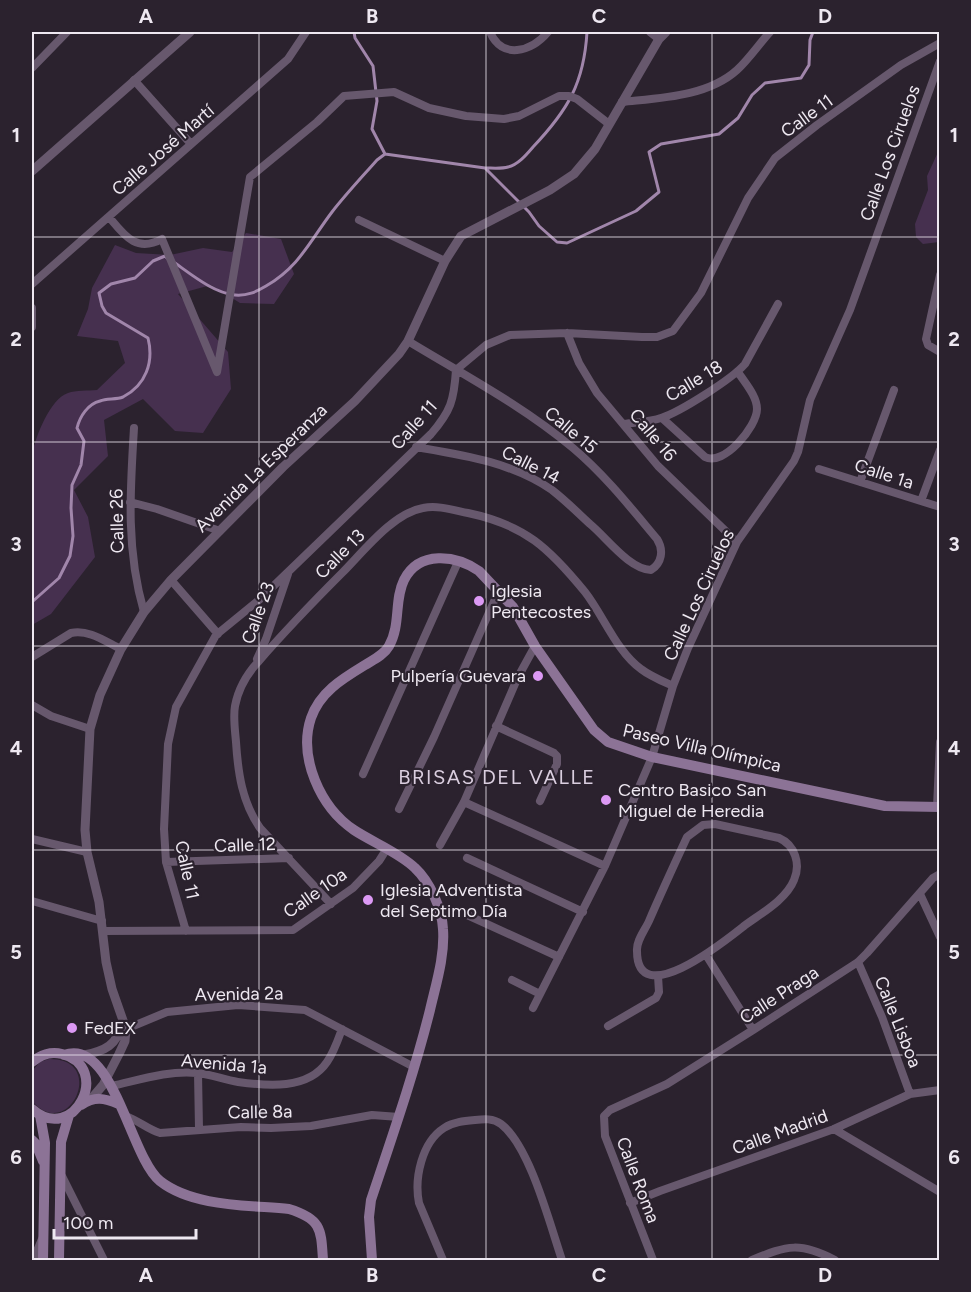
<svg xmlns="http://www.w3.org/2000/svg" width="971" height="1292" font-family="Figtree,sans-serif">
<style>
.green{fill:#46304f}
.lines{fill:none;stroke-linecap:round;stroke-linejoin:round}
.stream{stroke:#a186ab;stroke-width:3}
.minor{stroke:#67586d;stroke-width:8}
.tertiary{stroke:#67586d;stroke-width:9}
.secondary{stroke:#8c7396;stroke-width:10}
.grid{fill:none;stroke:#eee8f1;stroke-width:1.5;stroke-opacity:0.55}
.poi-dot{fill:#dc99f4;stroke:#2b222e;stroke-width:2}
.labels{text-anchor:middle;stroke-width:4.5;stroke-linejoin:round;paint-order:stroke}
.street-label{font-size:18px;fill:#eee8f1;stroke:#2b222e}
.poi-label{font-size:18px;fill:#eee8f1;stroke:#2b222e;text-anchor:start}
.neighbourhood-label{font-size:20px;letter-spacing:1.5px;fill:#dacedf;stroke:#2b222e}
.neatline{fill:none;stroke:#eee8f1;stroke-width:2}
.grid-label{font-size:20px;text-anchor:middle;font-weight:bold;fill:#eee8f1}
</style>
<rect width="100%" height="100%" fill="#2b222e"/>
<!-- green -->
<path class="green" d="M939 150V242L923 244 916 237 915 224 928 190 927 176Z
M246 233 281 239 294 274 274 304 240 303 211 285 178 294 228 352 231 389 203 433 175 431 143 399 104 420 108 456 74 490 88 517 95 557 51 614 32 625V454C36 436 50 399 68 393 76 390 88 391 97 390L125 363 118 341 77 336 88 309 92 288 115 245 136 253 170 255 203 248 232 252Z
M49 1059C108 1058 69 1144 32 1101V1071L40 1062Z"/>
<g class="lines">
<!-- stream -->
<path class="stream" d="M354 32 355 38 373 66 377 101 372 129 385 154
M485 168C492 168 502 169 508 167 518 165 527 154 533 147 568 110 584 83 587 32
M175 263C192 275 214 293 235 295 247 296 256 292 266 286 299 267 310 241 332 212 346 194 362 177 377 160L385 154 485 168 529 212 539 226 557 242 567 243 636 211 659 192 649 152 661 144 719 134 738 118 752 95 765 83 801 78 809 65 810 40 813 32
M32 602 59 578 70 556 73 536 71 508 72 485 81 465 84 441 77 428C80 416 88 404 100 401 107 398 116 400 123 397 146 385 154 362 148 338L106 313 102 306 99 293 111 284 135 278 153 261 165 256 167 258"/>
<!-- minor -->
<path class="minor" d="M490 32C502 60 531 52 548 32
M650 32 659 39
M32 68 67 32
M134 80 191 144
M622 102C659 98 707 97 737 70 749 59 759 44 770 32
M109 217C124 235 136 253 162 239L217 372 250 177 317 122 344 96 394 92 429 108 466 116 504 119 519 116 559 96H569L577 99 609 124
M359 220 445 261
M940 275 926 339 928 345 940 352
M32 284 288 59 306 32
M32 308V327
M567 333 579 363 597 393 658 466 737 542
M408 341C464 375 523 406 573 448 605 475 631 508 657 539 664 550 662 563 651 570 629 569 607 538 590 524 578 513 565 500 552 490 511 462 463 455 416 447
M662 418 705 457C723 467 757 427 757 409 757 396 745 383 738 372
M624 424C636 422 650 422 661 418 680 412 732 379 745 364L778 304
M134 428C130 492 126 550 144 612
M819 469 940 507
M860 482 894 390
M921 501 940 450
M130 502 157 509 220 531
M171 580 218 634
M32 657 71 633C89 629 106 642 121 649
M257 659 266 639 288 574
M32 705 51 716 90 729
M496 726 554 753 557 756V764L540 801
M363 774 458 562
M464 802 605 866
M937 807 940 742
M399 809 434 737 499 590
M715 824 779 838C795 845 801 864 794 880 786 900 760 914 744 926 725 941 637 1012 637 951 636 941 645 930 649 921 661 893 674 865 687 837L703 825Z
M32 839 87 852
M440 845 464 802 518 677 535 646
M467 858 583 912
M166 862 289 858
M920 894 940 937
M32 901 102 921
M331 904 260 828C242 802 238 773 236 742 235 730 233 717 235 706 238 690 247 674 258 662 285 631 313 602 342 573 363 552 393 513 423 508 438 505 453 510 468 513 525 525 549 548 585 592 603 615 617 652 641 669 650 676 662 681 673 686
M465 914 559 957
M103 931 293 930 353 888 379 861 386 850
M186 931 166 862 164 829 168 744 176 707 216 635 259 600 431 434C451 411 454 400 456 370L486 345 510 335 567 333 642 337H657L673 331 701 293 748 198 775 158 817 125 901 65 940 43
M706 955 753 1030
M858 962 882 1017 910 1094
M512 980 540 994
M533 1008 605 866 652 757 673 686 688 648 737 542 794 461 798 452 810 400 850 310 940 61
M608 1026 656 998 659 992 658 976
M126 1029 167 1012 238 1005 305 1010 414 1067
M198 1073 199 1129
M112 1086C139 1080 169 1070 197 1073 211 1074 224 1080 238 1082 267 1086 308 1090 327 1062 334 1052 338 1040 342 1029
M125 1116C138 1120 147 1129 160 1133L241 1127 271 1128 311 1126 372 1115 399 1117
M834 1129 940 1192
M62 1176 104 1260
M630 1203 660 1191 834 1129 910 1094 940 1090
M33 1260 42 1239
M443 1260 419 1203C414 1178 422 1142 444 1128 453 1122 464 1121 475 1120 484 1119 493 1118 501 1124 530 1146 550 1225 562 1260
M653 1260 605 1136 604 1116 610 1110 667 1084 753 1030 858 962 867 953 933 878 940 874
M752 1260C788 1245 800 1242 835 1260"/>
<!-- tertiary -->
<path class="tertiary" d="M32 171 190 32
M84 1055C105 1051 117 1045 122 1024
M92 1098 103 1085 119 1054 125 1041 126 1029 112 989 106 962 99 902 87 852 85 830 90 729 100 695 121 649 144 612 171 580 283 467 355 401 399 354 408 341 445 261 461 236 550 190 574 174 595 149 659 39 666 32"/>
<!-- secondary -->
<path class="secondary" d="M64 1055C113 1037 130 1157 160 1181 193 1207 249 1205 289 1209 322 1219 321 1230 323 1260
M32 1062C40 1055 51 1051 62 1054 113 1067 74 1146 32 1109
M81 1105C95 1096 104 1098 119 1104
M40 1115 45 1143 43 1260
M32 1140 36 1144 43 1161
M59 1260 61 1142 69 1115
M372 1260 369 1217 371 1200C392 1137 414 1074 430 1010 436 984 445 956 443 929 442 909 430 882 415 868 400 853 372 842 354 830 320 807 298 757 311 718 320 692 342 679 365 665 373 660 384 655 389 646 401 625 394 600 404 580 419 550 456 555 479 571L513 607 535 646 594 730 608 742 652 757 885 806 940 807"/>
</g>
<!-- grid -->
<path class="grid" d="M259 32V1260M486 32V1260M712 32V1260M32 237H940M32 442H940M32 646H940M32 850H940M32 1055H940"/>
<!-- markers -->
<g class="poi-dot">
<circle cx="479" cy="601" r="6"/>
<circle cx="538" cy="676" r="6"/>
<circle cx="606" cy="800" r="6"/>
<circle cx="368" cy="900" r="6"/>
<circle cx="72" cy="1028" r="6"/>
</g>
<g class="labels">
<!-- street labels -->
<g class="street-label">
<text transform="translate(807 116) rotate(-36)" y="6">Calle 11</text>
<text transform="translate(163 150) rotate(-41)" y="6">Calle José Martí</text>
<text transform="translate(890 153) rotate(-70)" y="6">Calle Los Ciruelos</text>
<text transform="translate(694 381) rotate(-31)" y="6">Calle 18</text>
<text transform="translate(414 425) rotate(-48)" y="6">Calle 11</text>
<text transform="translate(571 430) rotate(40)" y="6">Calle 15</text>
<text transform="translate(653 435) rotate(50)" y="6">Calle 16</text>
<text transform="translate(531 465) rotate(27)" y="6">Calle 14</text>
<text transform="translate(261 468) rotate(-44)" y="6">Avenida La Esperanza</text>
<text transform="translate(884 474) rotate(18)" y="6">Calle 1a</text>
<text transform="translate(117 521) rotate(-91)" y="6">Calle 26</text>
<text transform="translate(340 554) rotate(-45)" y="6">Calle 13</text>
<text transform="translate(699 595) rotate(-65)" y="6">Calle Los Ciruelos</text>
<text transform="translate(258 613) rotate(-70)" y="6">Calle 23</text>
<text transform="translate(702 748) rotate(13)" y="6">Paseo Villa Olímpica</text>
<text transform="translate(245 845) rotate(-2)" y="6">Calle 12</text>
<text transform="translate(187 870) rotate(78)" y="6">Calle 11</text>
<text transform="translate(315 893) rotate(-35)" y="6">Calle 10a</text>
<text transform="translate(239 994) rotate(-1)" y="6">Avenida 2a</text>
<text transform="translate(779 995) rotate(-33)" y="6">Calle Praga</text>
<text transform="translate(898 1022) rotate(68)" y="6">Calle Lisboa</text>
<text transform="translate(224 1064) rotate(5)" y="6">Avenida 1a</text>
<text transform="translate(260 1112) rotate(-1)" y="6">Calle 8a</text>
<text transform="translate(780 1132) rotate(-20)" y="6">Calle Madrid</text>
<text transform="translate(638 1180) rotate(69)" y="6">Calle Roma</text>
</g>
<!-- poi labels -->
<g class="poi-label">
<text x="491" y="597">Iglesia<tspan x="491" dy="21">Pentecostes</tspan></text>
<text x="526" y="682" text-anchor="end">Pulpería Guevara</text>
<text x="618" y="796">Centro Basico San<tspan x="618" dy="21">Miguel de Heredia</tspan></text>
<text x="380" y="896">Iglesia Adventista<tspan x="380" dy="21">del Septimo Día</tspan></text>
<text x="84" y="1034">FedEX</text>
</g>
<!-- neighbourhood labels -->
<g class="neighbourhood-label">
<text x="497" y="784">BRISAS DEL VALLE</text>
</g>
</g>
<!-- border -->
<rect width="971" height="1292" fill="none" stroke="#2b222e" stroke-width="66"/>
<!-- scale -->
<path d="M54 1229v9h142v-9" fill="none" stroke="#eee8f1" stroke-width="3"/>
<text x="63" y="1229" font-size="18" fill="#eee8f1" stroke="#2b222e" stroke-width="4.5" paint-order="stroke">100 m</text>
<rect x="33" y="33" width="905" height="1226" class="neatline"/>
<g class="grid-label">
<text x="146" y="23">A</text>
<text x="372" y="23">B</text>
<text x="599" y="23">C</text>
<text x="825" y="23">D</text>
<text x="16" y="142">1</text>
<text x="954" y="142">1</text>
<text x="16" y="346">2</text>
<text x="954" y="346">2</text>
<text x="16" y="551">3</text>
<text x="954" y="551">3</text>
<text x="16" y="755">4</text>
<text x="954" y="755">4</text>
<text x="16" y="959">5</text>
<text x="954" y="959">5</text>
<text x="16" y="1164">6</text>
<text x="954" y="1164">6</text>
<text x="146" y="1282">A</text>
<text x="372" y="1282">B</text>
<text x="599" y="1282">C</text>
<text x="825" y="1282">D</text>
</g>
</svg>
